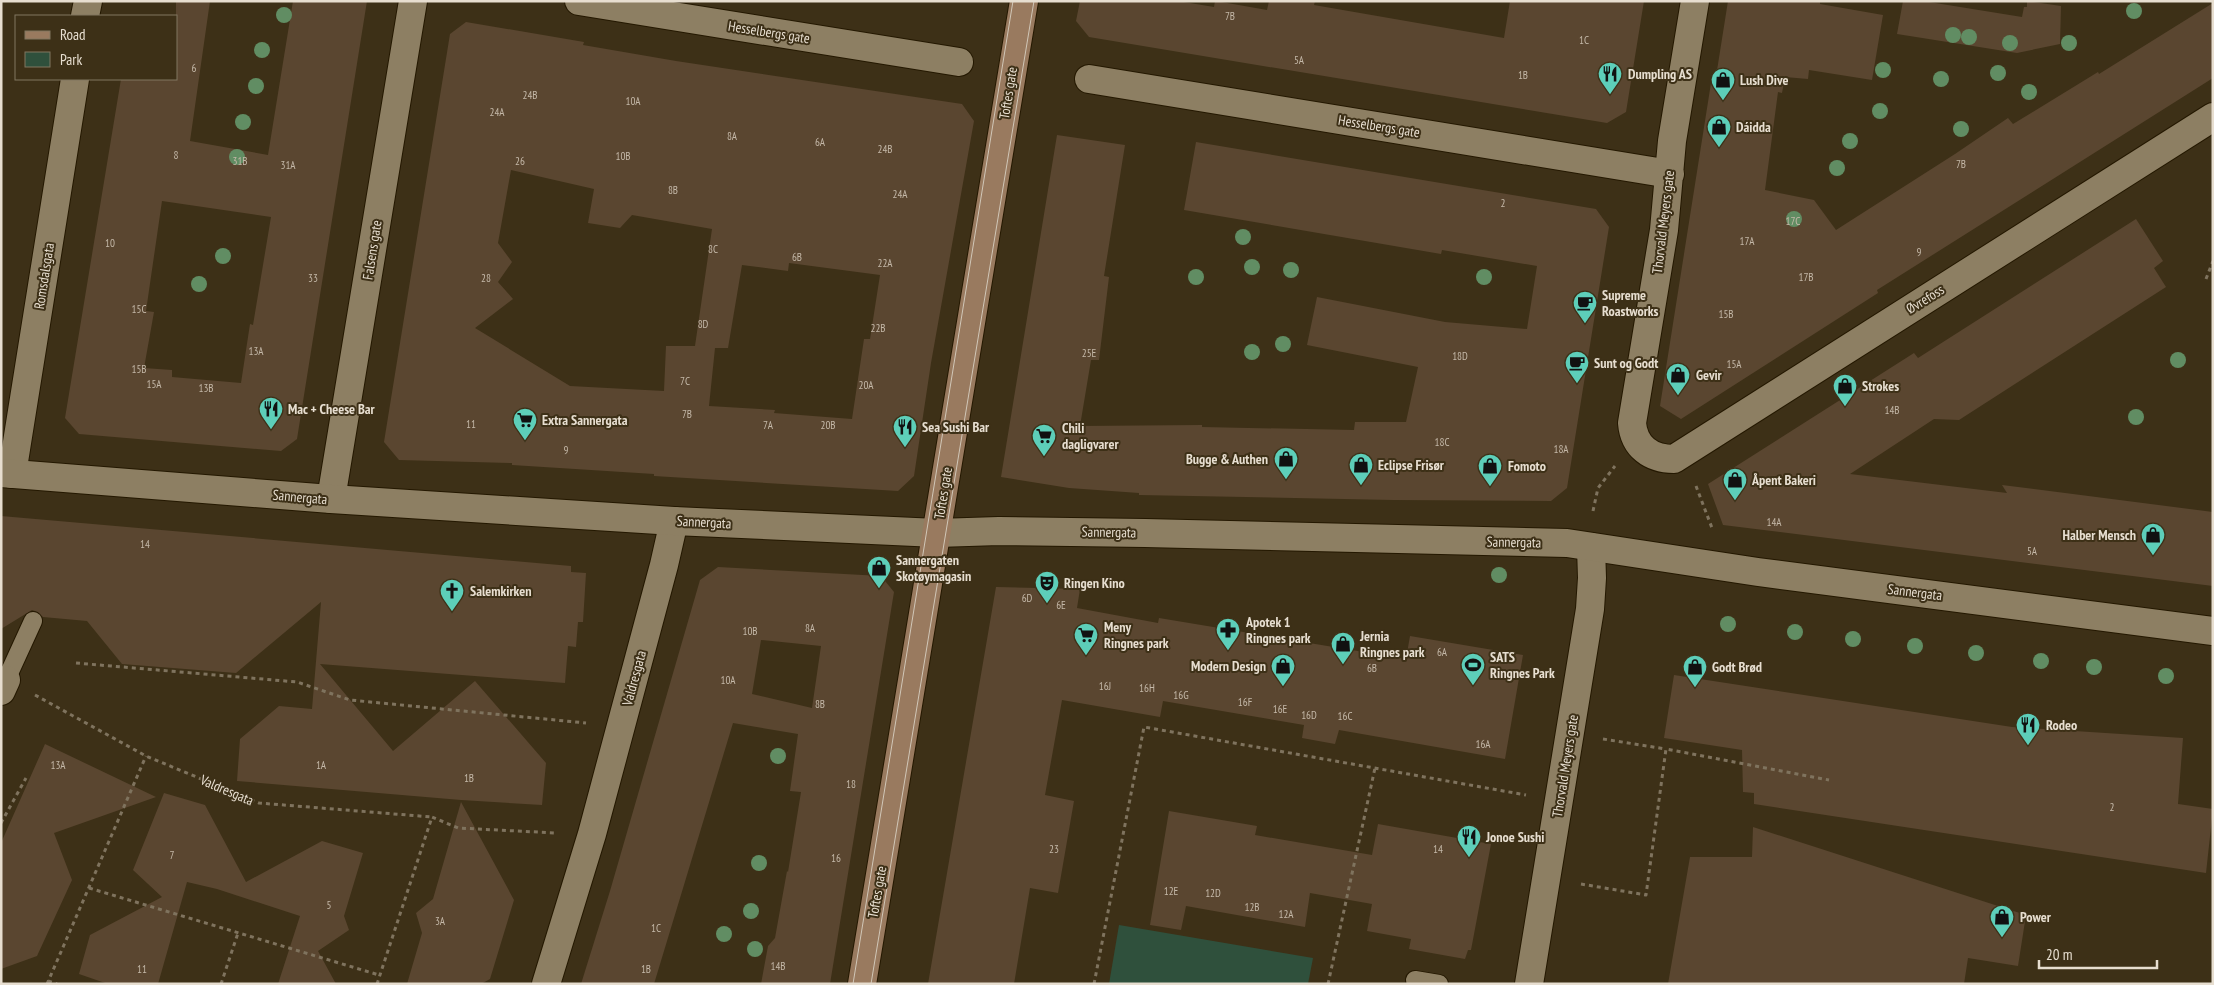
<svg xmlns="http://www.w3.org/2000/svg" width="2214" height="985" font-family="'PT Sans Narrow',sans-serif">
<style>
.green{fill:#2f503c}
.building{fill:#5a4630;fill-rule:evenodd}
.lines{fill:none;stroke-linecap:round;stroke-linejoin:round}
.service-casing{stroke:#241801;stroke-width:20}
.minor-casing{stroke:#241801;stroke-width:30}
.tertiary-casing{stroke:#241801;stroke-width:30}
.secondary-casing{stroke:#241801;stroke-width:30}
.path{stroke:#7f735e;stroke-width:3;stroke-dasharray:4 4;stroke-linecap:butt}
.service{stroke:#8d7f63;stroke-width:18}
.minor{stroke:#8d7f63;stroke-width:28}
.tertiary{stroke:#8d7f63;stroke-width:28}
.secondary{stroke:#997a5f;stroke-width:28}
.tram{stroke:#d1c7b8;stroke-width:1}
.tree{fill:#618d63}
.labels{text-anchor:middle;stroke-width:4;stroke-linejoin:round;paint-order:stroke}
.number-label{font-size:11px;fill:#c4b8a8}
.street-label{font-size:14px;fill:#e7ded0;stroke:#3d3017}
.poi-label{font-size:14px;font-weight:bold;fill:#e7ded0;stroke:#3d3017;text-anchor:start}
</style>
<rect width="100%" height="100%" fill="#3d3017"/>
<!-- green -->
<path class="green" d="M1119 925 1313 958 1308 984H1109Z"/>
<!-- building -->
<path class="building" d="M176 1H210L190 141 268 155 293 1H367L297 439 281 451 79 434 65 418 121 79H176ZM162 201 271 217 253 325 250 324 241 383 172 377V370L144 368 154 312 146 311Z
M1080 1H1178L1214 7 1215 1H1216L1267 10 1269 1H1315L1314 5 1504 38 1510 1H1644L1626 112 1607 123 1089 37 1076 21Z
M1728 1H1820V4L1883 15 1872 80 1809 70 1808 79 1785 77 1782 93 1778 92 1765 190 1814 200 1836 230 1955 154 2008 118 2013 124 2098 72 2099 74 2213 3V78L1877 290 1878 293 1681 419 1660 406 1711 83H1715Z
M1903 1H1923L2022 17 2024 7H2027V1L2061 6 2060 44 2017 53 1897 34Z
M466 22 584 42 583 45 676 61 962 104 974 121 931 363 914 476 898 491 654 476V474L512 465V463L399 460 384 442 450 34ZM511 170 594 189 588 223 620 228 632 215 712 229 695 346H666L664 391 570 386 475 328 513 299 498 282 512 262 498 243ZM789 263 880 275 870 339H864L852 419 774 413 775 410 709 406 715 348H728L742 265 788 271Z
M1057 135 1125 145 1104 276 1109 277 1099 360H1091L1080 426 1202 425V427L1354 430 1355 422H1406L1418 367 1307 345 1317 297 1445 322 1527 329 1537 266 1442 250 1441 254 1184 210 1196 142 1596 209 1609 227 1567 488 1551 501 1393 500 1139 495V493L1069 488 1001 477Z
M2136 219 2163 261 2154 268 2166 287 1959 420 1934 419 1850 474 2007 493 2002 485 2213 512V586L1723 525 1708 484 1914 353 1918 358Z
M1 516 571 566V572L586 573 583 622H578L576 647 568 646 565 683 320 664 393 751 475 681 546 763 542 805 461 800 237 781 240 739 279 706 312 709 321 602 236 673 122 664 87 621 43 617 38 612 32 610 1 629Z
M718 567 881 576 894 592 830 984H761L768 946 775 938 787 871 788 872 801 792 790 791 798 734 733 723 654 984H581L610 891 700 580ZM761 640 821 646 812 708 752 694Z
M996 587 1080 589 1077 608 1158 623 1159 618 1406 659 1410 636 1523 655 1505 759 1339 730 1335 744 1302 738 1304 725 1163 701 1160 717 1062 700 1045 795 1074 801 1058 893 1030 888 1014 984H928Z
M1674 675 2012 727 2183 738 2178 804 2213 809 2206 873 1754 804V793L1743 792 1742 750 1664 738Z
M45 744 156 797 54 833 72 880 37 956 1 969V843Z
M164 793 205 805 246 882 322 841 363 853 344 916 349 930 318 951 336 984H278L300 916 217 889 187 882 158 984H108L79 974 90 935 162 897 133 870Z
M461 802 514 900 490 979 481 984H407L422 933 416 913 433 899Z
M1169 811 1257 826 1255 835 1372 855 1378 824 1491 844 1471 950H1468L1465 959 1409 949 1411 939 1367 931 1372 904 1310 893 1305 927 1186 906 1181 930 1150 925Z
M1753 827 2026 915 2018 966 1968 958 1964 984H1668L1690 857H1752Z"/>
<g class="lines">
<defs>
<path id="service" d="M6 680 33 621
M1415 980 1439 984"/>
<path id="minor" d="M579 1 959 62
M1695 1 1672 141 1664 230 1632 423C1634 447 1651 459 1674 459L2213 117
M85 16 88 1
M1089 79 1670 174
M12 474 75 79
M331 499 413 1
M1 691 6 680
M546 984 592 834 664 565 674 521
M1529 984 1590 609 1592 578 1591 547"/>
<path id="tertiary" d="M1 473 331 499 674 521 937 533 999 531 1145 533 1567 543 1758 572 2213 631"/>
<path id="secondary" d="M862 984 1024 1"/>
</defs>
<!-- service casing -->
<use href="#service" class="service-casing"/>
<!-- minor casing -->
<use href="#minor" class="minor-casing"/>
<!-- tertiary casing -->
<use href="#tertiary" class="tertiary-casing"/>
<!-- secondary casing -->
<use href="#secondary" class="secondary-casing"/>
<!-- path -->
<path class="path" d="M2206 279 2213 261
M1696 486 1712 528
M1593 511 1598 488 1615 466
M76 663 297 682 350 700 586 723
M35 695 146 756 259 803 432 817
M1603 739 1666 749
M1 823 26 778
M1581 884 1646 895 1666 749 1829 780
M89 888 379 975
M48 981 57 984
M47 984 146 756
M221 984 238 933
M377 984 432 817 458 828 556 833
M1094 984 1144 727 1526 795
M1328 984 1375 768"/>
<!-- service -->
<use href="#service" class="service"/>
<!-- minor -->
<use href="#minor" class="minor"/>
<!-- tertiary -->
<use href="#tertiary" class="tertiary"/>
<!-- secondary -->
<use href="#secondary" class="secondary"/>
<!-- tram -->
<path class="tram" d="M853 984 1013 1
M871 984 1034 1"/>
</g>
<!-- trees -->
<g class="tree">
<circle cx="2134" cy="11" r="8"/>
<circle cx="284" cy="15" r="8"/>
<circle cx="1953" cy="35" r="8"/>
<circle cx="1969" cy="37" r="8"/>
<circle cx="2010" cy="43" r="8"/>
<circle cx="2069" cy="43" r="8"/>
<circle cx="262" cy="50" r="8"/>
<circle cx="1883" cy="70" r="8"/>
<circle cx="1998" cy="73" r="8"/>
<circle cx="1941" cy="79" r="8"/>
<circle cx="256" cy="86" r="8"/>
<circle cx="2029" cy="92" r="8"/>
<circle cx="1880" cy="111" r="8"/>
<circle cx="243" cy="122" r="8"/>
<circle cx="1961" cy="129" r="8"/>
<circle cx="1850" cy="141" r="8"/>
<circle cx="237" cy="157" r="8"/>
<circle cx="1837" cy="168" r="8"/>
<circle cx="1794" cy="219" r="8"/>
<circle cx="1243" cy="237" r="8"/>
<circle cx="223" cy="256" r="8"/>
<circle cx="1252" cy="267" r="8"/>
<circle cx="1291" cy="270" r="8"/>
<circle cx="1196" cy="277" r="8"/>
<circle cx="1484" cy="277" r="8"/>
<circle cx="199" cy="284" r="8"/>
<circle cx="1283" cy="344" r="8"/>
<circle cx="1252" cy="352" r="8"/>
<circle cx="2178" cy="360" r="8"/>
<circle cx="2136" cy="417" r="8"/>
<circle cx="1499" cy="575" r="8"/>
<circle cx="1728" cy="624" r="8"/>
<circle cx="1795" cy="632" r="8"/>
<circle cx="1853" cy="639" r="8"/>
<circle cx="1915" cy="646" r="8"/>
<circle cx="1976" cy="653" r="8"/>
<circle cx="2041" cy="661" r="8"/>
<circle cx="2094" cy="667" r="8"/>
<circle cx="2166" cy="676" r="8"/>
<circle cx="778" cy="756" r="8"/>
<circle cx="759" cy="863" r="8"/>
<circle cx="751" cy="911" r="8"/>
<circle cx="724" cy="934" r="8"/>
<circle cx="755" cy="949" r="8"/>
</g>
<!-- icons -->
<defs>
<symbol id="restaurant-pin" viewBox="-11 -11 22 30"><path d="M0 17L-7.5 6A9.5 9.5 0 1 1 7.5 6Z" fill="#5dceb9" stroke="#3d3017"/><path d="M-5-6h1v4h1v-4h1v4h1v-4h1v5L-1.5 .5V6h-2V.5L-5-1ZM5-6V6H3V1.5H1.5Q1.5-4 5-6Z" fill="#111"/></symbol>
<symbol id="shop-pin" viewBox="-11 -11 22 30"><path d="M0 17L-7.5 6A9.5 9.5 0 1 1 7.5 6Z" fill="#5dceb9" stroke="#3d3017"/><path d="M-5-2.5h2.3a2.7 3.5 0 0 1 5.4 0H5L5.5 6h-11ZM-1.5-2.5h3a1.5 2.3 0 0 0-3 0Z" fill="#111"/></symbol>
<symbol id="cafe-pin" viewBox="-11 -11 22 30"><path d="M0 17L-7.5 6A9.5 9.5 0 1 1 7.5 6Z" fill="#5dceb9" stroke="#3d3017"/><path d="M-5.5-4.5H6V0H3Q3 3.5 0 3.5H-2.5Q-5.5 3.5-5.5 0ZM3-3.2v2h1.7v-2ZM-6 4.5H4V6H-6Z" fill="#111"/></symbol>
<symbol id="supermarket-pin" viewBox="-11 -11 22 30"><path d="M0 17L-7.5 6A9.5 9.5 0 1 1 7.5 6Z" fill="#5dceb9" stroke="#3d3017"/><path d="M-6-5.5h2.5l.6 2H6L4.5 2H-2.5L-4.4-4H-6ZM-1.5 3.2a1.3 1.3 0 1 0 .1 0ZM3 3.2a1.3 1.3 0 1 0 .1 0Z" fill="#111"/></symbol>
<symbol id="theatre-pin" viewBox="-11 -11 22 30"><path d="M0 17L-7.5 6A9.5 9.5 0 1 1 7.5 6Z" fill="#5dceb9" stroke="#3d3017"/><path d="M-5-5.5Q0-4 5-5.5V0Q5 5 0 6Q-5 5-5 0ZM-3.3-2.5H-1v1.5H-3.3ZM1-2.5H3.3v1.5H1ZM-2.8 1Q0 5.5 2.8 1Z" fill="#111"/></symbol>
<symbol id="church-pin" viewBox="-11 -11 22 30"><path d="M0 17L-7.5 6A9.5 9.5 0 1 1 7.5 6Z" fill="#5dceb9" stroke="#3d3017"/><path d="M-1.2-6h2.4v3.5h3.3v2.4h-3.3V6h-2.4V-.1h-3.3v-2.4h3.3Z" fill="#111"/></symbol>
<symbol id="pharmacy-pin" viewBox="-11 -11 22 30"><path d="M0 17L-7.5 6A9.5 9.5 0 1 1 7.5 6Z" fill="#5dceb9" stroke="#3d3017"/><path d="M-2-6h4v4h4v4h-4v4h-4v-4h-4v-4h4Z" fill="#111"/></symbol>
<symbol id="stadium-pin" viewBox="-11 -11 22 30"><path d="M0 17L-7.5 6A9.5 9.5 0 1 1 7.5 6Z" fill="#5dceb9" stroke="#3d3017"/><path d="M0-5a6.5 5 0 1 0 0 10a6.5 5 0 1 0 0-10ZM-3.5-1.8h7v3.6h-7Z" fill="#111"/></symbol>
</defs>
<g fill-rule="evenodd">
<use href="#restaurant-pin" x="1596" y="60" width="28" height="38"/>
<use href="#shop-pin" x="1709" y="66" width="28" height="38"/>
<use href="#shop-pin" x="1705" y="113" width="28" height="38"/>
<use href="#cafe-pin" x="1571" y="289" width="28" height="38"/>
<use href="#cafe-pin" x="1563" y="349" width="28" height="38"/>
<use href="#shop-pin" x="1664" y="361" width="28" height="38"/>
<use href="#shop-pin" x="1831" y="372" width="28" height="38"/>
<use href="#restaurant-pin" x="257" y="395" width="28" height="38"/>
<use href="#supermarket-pin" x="511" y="406" width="28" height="38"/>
<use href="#restaurant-pin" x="891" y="413" width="28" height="38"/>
<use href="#supermarket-pin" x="1030" y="422" width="28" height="38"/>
<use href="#shop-pin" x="1272" y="445" width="28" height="38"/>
<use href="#shop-pin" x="1347" y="451" width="28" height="38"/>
<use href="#shop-pin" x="1476" y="452" width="28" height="38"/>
<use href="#shop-pin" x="1721" y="466" width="28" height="38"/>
<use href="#shop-pin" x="2139" y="521" width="28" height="38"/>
<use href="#shop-pin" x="865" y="554" width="28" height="38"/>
<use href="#theatre-pin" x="1033" y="569" width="28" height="38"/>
<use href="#church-pin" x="438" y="577" width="28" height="38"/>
<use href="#pharmacy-pin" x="1214" y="616" width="28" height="38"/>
<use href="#supermarket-pin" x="1072" y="621" width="28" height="38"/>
<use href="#shop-pin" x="1329" y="630" width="28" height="38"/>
<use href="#stadium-pin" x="1459" y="651" width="28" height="38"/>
<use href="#shop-pin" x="1269" y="652" width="28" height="38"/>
<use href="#shop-pin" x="1681" y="653" width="28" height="38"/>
<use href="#restaurant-pin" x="2014" y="711" width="28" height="38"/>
<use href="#restaurant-pin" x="1455" y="823" width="28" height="38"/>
<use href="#shop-pin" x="1988" y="903" width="28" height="38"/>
</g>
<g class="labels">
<!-- number labels -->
<g class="number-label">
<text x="1230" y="20">7B</text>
<text x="1584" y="44">1C</text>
<text x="1299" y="64">5A</text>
<text x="194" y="72">6</text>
<text x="1523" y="79">1B</text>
<text x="530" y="99">24B</text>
<text x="633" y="105">10A</text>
<text x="497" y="116">24A</text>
<text x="732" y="140">8A</text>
<text x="820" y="146">6A</text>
<text x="885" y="153">24B</text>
<text x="176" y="159">8</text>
<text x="623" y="160">10B</text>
<text x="240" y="165">31B</text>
<text x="520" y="165">26</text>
<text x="1961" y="168">7B</text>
<text x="288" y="169">31A</text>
<text x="673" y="194">8B</text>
<text x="900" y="198">24A</text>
<text x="1503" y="207">2</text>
<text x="1793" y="225">17C</text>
<text x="1747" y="245">17A</text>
<text x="110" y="247">10</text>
<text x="713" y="253">8C</text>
<text x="1919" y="256">9</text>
<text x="797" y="261">6B</text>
<text x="885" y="267">22A</text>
<text x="1806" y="281">17B</text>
<text x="313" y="282">33</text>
<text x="486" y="282">28</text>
<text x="139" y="313">15C</text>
<text x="1726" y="318">15B</text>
<text x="703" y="328">8D</text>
<text x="878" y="332">22B</text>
<text x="256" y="355">13A</text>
<text x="1089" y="357">25E</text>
<text x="1460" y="360">18D</text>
<text x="1734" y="368">15A</text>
<text x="139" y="373">15B</text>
<text x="685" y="385">7C</text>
<text x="154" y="388">15A</text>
<text x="866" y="389">20A</text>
<text x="206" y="392">13B</text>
<text x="1892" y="414">14B</text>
<text x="687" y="418">7B</text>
<text x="471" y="428">11</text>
<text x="768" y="429">7A</text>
<text x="828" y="429">20B</text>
<text x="1442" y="446">18C</text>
<text x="1561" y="453">18A</text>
<text x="566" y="454">9</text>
<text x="1774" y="526">14A</text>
<text x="145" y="548">14</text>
<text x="2032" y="555">5A</text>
<text x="1027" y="602">6D</text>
<text x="1061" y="609">6E</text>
<text x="810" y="632">8A</text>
<text x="750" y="635">10B</text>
<text x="1442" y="656">6A</text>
<text x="1372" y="672">6B</text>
<text x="728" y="684">10A</text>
<text x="1105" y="690">16J</text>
<text x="1147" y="692">16H</text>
<text x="1181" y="699">16G</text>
<text x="1245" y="706">16F</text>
<text x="820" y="708">8B</text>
<text x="1280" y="713">16E</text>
<text x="1309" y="719">16D</text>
<text x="1345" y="720">16C</text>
<text x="1483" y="748">16A</text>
<text x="58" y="769">13A</text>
<text x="321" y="769">1A</text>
<text x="469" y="782">1B</text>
<text x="851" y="788">18</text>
<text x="2112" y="811">2</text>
<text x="1054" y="853">23</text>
<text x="1438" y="853">14</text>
<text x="172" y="859">7</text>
<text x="836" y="862">16</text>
<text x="1171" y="895">12E</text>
<text x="1213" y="897">12D</text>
<text x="329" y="909">5</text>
<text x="1252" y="911">12B</text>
<text x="1286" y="918">12A</text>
<text x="440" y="925">3A</text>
<text x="656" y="932">1C</text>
<text x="778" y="970">14B</text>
<text x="142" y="973">11</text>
<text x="646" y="973">1B</text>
</g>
<!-- street labels -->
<g class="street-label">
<text transform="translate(769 32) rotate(9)" y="5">Hesselbergs gate</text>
<text transform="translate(1008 93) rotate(-81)" y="5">Toftes gate</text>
<text transform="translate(1379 126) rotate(9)" y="5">Hesselbergs gate</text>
<text transform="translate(1663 222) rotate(-83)" y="5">Thorvald Meyers gate</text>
<text transform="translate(372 250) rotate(-81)" y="5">Falsens gate</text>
<text transform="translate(44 276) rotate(-81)" y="5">Romsdalsgata</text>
<text transform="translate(1925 299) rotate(-32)" y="5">Øvrefoss</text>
<text transform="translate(943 493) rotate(-81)" y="5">Toftes gate</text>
<text transform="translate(300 497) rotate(5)" y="5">Sannergata</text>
<text transform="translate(704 522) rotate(3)" y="5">Sannergata</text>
<text transform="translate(1109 532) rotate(1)" y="5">Sannergata</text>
<text transform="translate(1514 542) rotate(1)" y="5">Sannergata</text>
<text transform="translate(1915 592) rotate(7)" y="5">Sannergata</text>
<text transform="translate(634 678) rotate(-75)" y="5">Valdresgata</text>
<text transform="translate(1565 766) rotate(-81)" y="5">Thorvald Meyers gate</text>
<text transform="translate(227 790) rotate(23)" y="5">Valdresgata</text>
<text transform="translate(877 892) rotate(-80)" y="5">Toftes gate</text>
</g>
<!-- poi labels -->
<g class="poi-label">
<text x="1628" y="79">Dumpling AS</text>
<text x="1740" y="85">Lush Dive</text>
<text x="1736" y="132">Dáidda</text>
<text x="1602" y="300">Supreme<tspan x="1602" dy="16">Roastworks</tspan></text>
<text x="1594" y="368">Sunt og Godt</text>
<text x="1696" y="380">Gevir</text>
<text x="1862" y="391">Strokes</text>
<text x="288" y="414">Mac + Cheese Bar</text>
<text x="542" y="425">Extra Sannergata</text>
<text x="922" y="432">Sea Sushi Bar</text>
<text x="1062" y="433">Chili<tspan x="1062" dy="16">dagligvarer</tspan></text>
<text x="1268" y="464" text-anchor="end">Bugge &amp; Authen</text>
<text x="1378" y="470">Eclipse Frisør</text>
<text x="1508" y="471">Fomoto</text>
<text x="1752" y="485">Åpent Bakeri</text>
<text x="2136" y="540" text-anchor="end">Halber Mensch</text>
<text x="896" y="565">Sannergaten<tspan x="896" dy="16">Skotøymagasin</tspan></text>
<text x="1064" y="588">Ringen Kino</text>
<text x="470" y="596">Salemkirken</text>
<text x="1246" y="627">Apotek 1<tspan x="1246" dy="16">Ringnes park</tspan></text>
<text x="1104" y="632">Meny<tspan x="1104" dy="16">Ringnes park</tspan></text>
<text x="1360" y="641">Jernia<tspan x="1360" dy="16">Ringnes park</tspan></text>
<text x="1490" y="662">SATS<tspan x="1490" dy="16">Ringnes Park</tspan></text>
<text x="1266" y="671" text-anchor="end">Modern Design</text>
<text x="1712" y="672">Godt Brød</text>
<text x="2046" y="730">Rodeo</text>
<text x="1486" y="842">Jonoe Sushi</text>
<text x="2020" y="922">Power</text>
</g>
</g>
<!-- border -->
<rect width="2214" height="985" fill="none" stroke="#e7ded0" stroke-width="5"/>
<!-- legend -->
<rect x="15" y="15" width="162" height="65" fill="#3d3017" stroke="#817661"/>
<rect x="25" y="31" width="25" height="8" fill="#997a5f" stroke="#817661"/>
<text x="60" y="40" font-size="15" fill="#e7ded0">Road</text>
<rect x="25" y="52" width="25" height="15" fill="#2f503c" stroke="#817661"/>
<text x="60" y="65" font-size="15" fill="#e7ded0">Park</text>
<!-- scale -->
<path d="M2039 960v8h118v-8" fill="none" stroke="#e7ded0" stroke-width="2.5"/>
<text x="2046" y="960" font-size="15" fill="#e7ded0" stroke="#3d3017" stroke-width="4" paint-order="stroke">20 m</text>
</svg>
